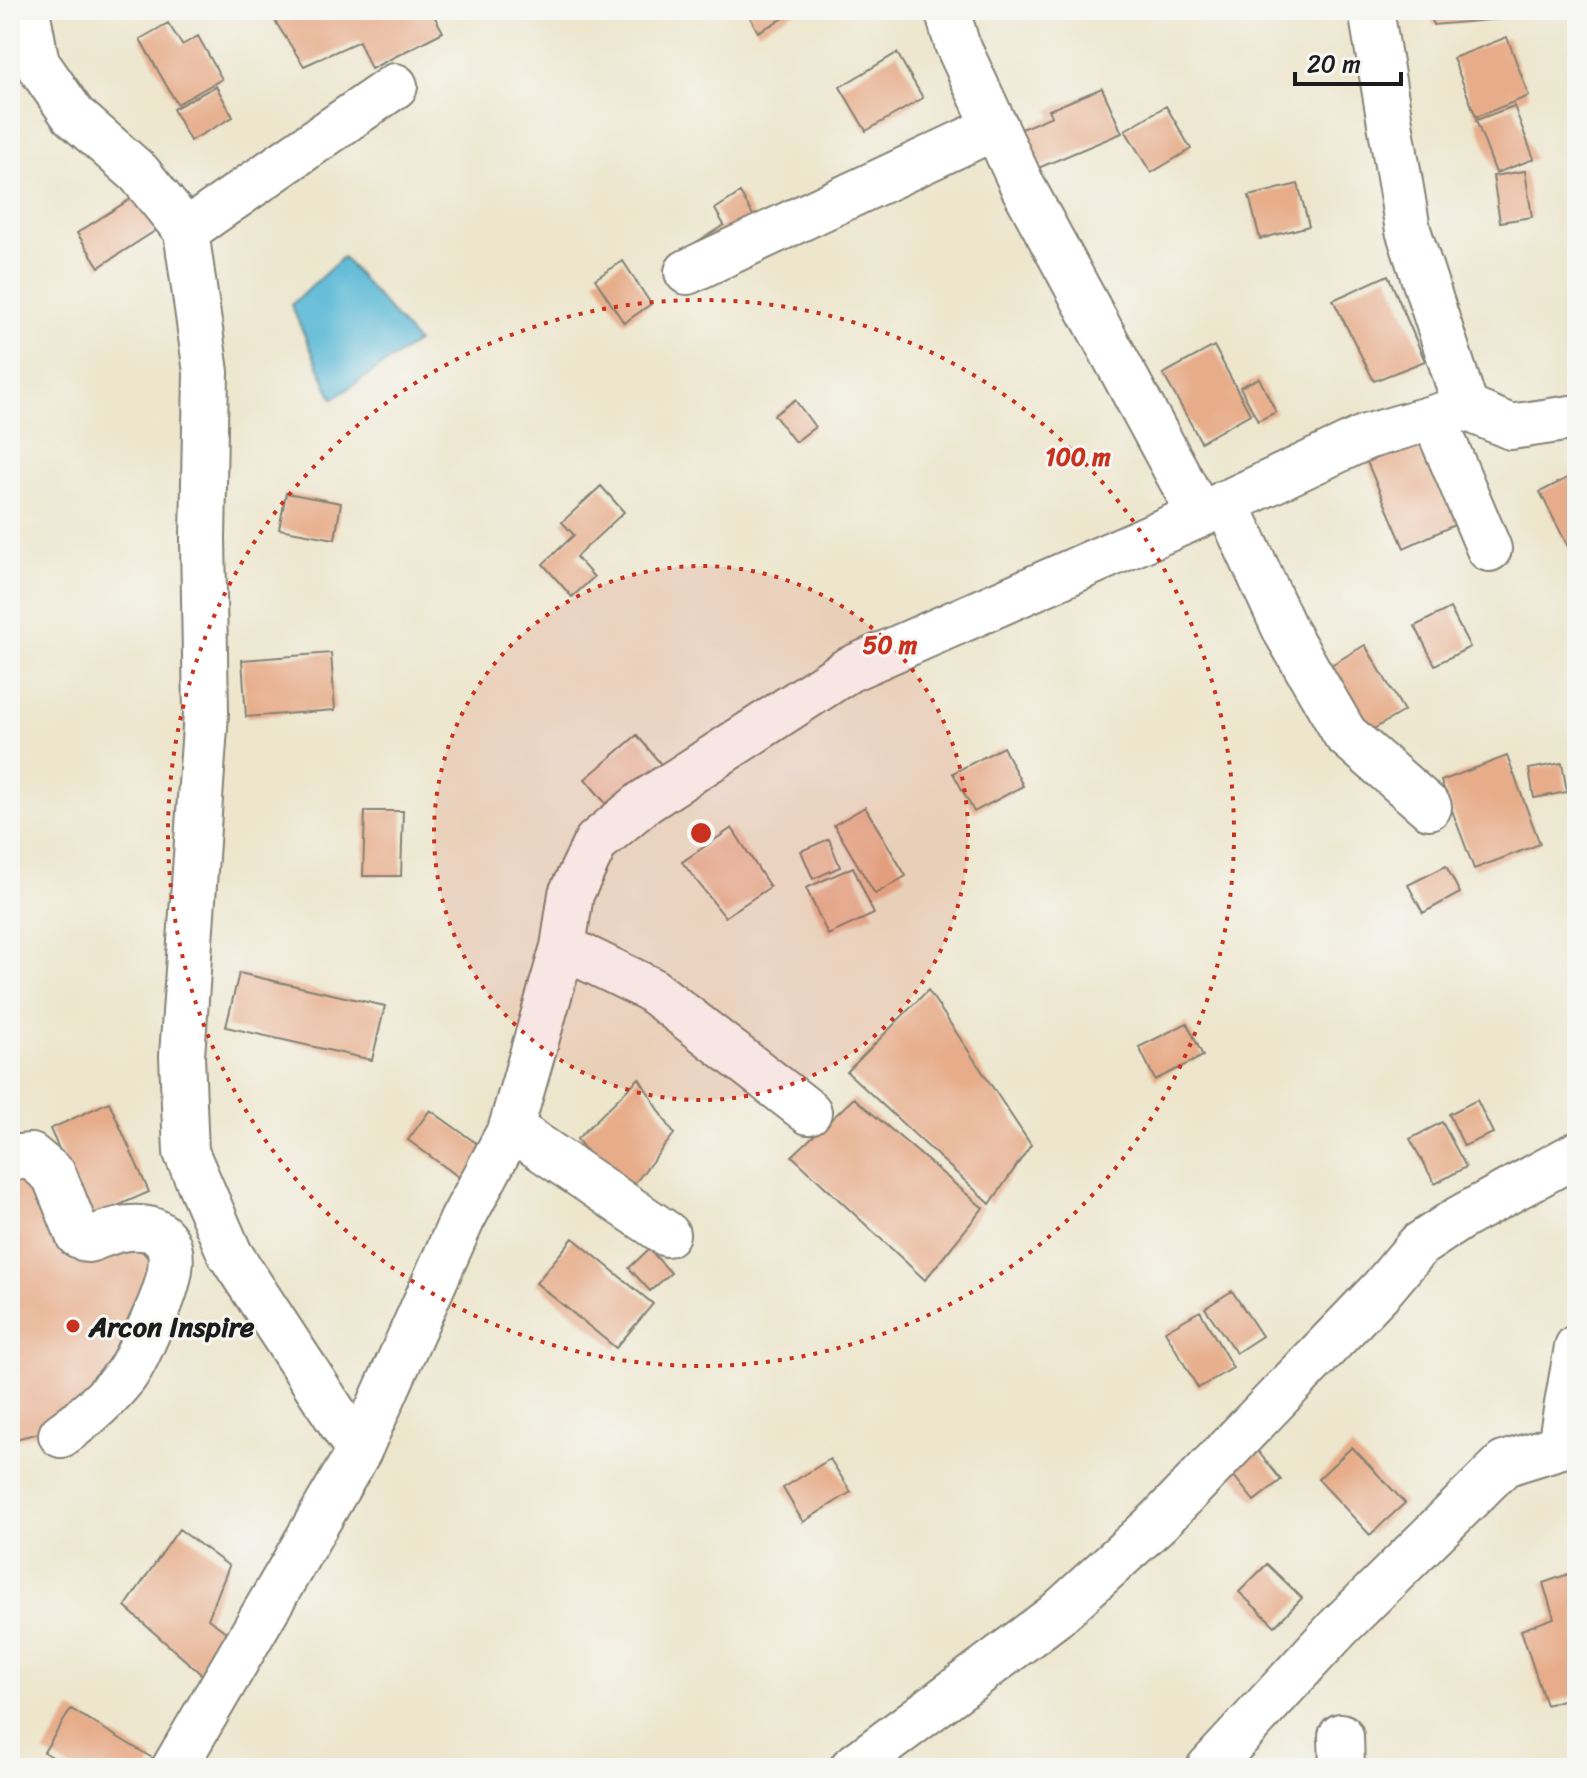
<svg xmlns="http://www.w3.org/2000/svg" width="1587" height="1778" font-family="Sriracha,sans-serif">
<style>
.water{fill:#57b7d5;stroke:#3a6a78;stroke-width:2}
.building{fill:#e7ad8b}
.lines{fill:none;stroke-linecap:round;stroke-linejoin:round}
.minor-casing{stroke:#848174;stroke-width:48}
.minor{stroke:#fff;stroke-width:44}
.ring{fill:none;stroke:#c8321e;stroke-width:4;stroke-dasharray:4 8}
.poi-dot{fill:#c8321e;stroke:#f6f6f2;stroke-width:3}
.labels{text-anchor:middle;stroke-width:6;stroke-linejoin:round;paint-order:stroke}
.poi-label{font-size:28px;font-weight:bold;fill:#1c1c1c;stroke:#f6f6f2;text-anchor:start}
.centre{fill:#c8321e;stroke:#f6f6f2;stroke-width:4}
.ring-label{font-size:24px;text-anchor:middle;font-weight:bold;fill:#c8321e;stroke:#f6f6f2;stroke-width:6;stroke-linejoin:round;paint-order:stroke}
</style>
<rect width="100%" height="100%" fill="#f6f6f2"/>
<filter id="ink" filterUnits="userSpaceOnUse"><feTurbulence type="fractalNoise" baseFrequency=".0125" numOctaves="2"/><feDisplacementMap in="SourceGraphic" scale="16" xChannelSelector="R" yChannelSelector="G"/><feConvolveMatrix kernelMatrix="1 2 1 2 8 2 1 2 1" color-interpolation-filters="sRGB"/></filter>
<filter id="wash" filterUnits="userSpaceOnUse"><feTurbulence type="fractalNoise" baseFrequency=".006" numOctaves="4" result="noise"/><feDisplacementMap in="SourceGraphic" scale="32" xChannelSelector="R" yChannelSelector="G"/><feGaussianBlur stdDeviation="1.8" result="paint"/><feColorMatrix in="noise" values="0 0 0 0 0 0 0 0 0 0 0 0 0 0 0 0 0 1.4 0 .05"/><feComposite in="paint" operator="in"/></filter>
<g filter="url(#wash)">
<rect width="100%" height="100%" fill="#ede6cd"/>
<!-- water -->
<path class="water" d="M343 257 417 342 333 399 291 305Z"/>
<g id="blocks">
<!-- building -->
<path class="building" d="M273 10H431L443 32 371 69 359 41 304 66 269 12Z
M746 10H799L758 32Z
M1431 10H1535L1536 16 1433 25Z
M168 23 182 45 198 36 222 79 177 104 140 39Z
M1507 37 1529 96 1476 117 1453 58Z
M897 53 923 98 866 131 840 87Z
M216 86 233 117 190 141 173 109Z
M1102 88 1122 133 1036 169 1019 130 1052 116 1049 110Z
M1166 106 1191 149 1151 173 1125 130Z
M1514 106 1534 159 1496 173 1476 120Z
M1525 171 1532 217 1500 222 1493 176Z
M1298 184 1309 226 1260 239 1249 196Z
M740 193 771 245 715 278 695 243 724 225 715 209Z
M137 195 158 229 99 267 77 233Z
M623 261 651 304 624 323 595 279Z
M1388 275 1425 361 1374 381 1333 300Z
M1214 346 1250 414 1201 442 1163 374Z
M1259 378 1276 412 1258 421 1240 387Z
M795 400 815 427 795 442 774 415Z
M1424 437 1461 522 1404 548 1367 462Z
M1577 473V564L1540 492Z
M601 486 624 512 576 557 594 577 572 597 543 564 574 535 562 522Z
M286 493 341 503 335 539 279 529Z
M1450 608 1470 647 1435 665 1415 626Z
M1365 645 1404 711 1360 737 1321 671Z
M331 653 335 710 246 717 242 660Z
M637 735 665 769 613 812 585 779Z
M1003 747 1023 786 974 812 953 773Z
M1507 756 1540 844 1474 869 1441 781Z
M1562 763 1567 792 1534 798 1529 769Z
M865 807 906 876 875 894 834 825Z
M365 811H403L401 876H363Z
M732 828 770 887 725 917 682 862Z
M829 839 840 867 813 879 801 851Z
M1446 866 1460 893 1423 913 1408 885Z
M853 867 874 914 828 935 806 888Z
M239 973 385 1006 372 1060 226 1027Z
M928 990 1031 1145 990 1204 847 1072Z
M1187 1023 1203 1056 1155 1080 1139 1047Z
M639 1078 674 1134 623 1198 577 1139Z
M854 1098 983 1208 925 1280 792 1156Z
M1477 1100 1493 1133 1464 1146 1449 1114Z
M109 1102 149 1192 90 1218 50 1129Z
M430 1110 490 1153 467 1183 408 1140Z
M1442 1122 1466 1167 1435 1184 1410 1139Z
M23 1172 126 1246 142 1251 154 1265 117 1370 52 1430 15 1439 10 1437V1175Z
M573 1238 653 1304 616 1348 536 1283Z
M649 1249 671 1273 650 1291 629 1268Z
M1232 1291 1262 1336 1236 1353 1205 1308Z
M1200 1311 1233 1368 1198 1388 1165 1331Z
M1253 1445 1281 1480 1254 1501 1226 1466Z
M1352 1447 1405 1503 1370 1535 1318 1479Z
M830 1459 851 1492 803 1522 783 1488Z
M179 1529 229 1566 208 1619 229 1634 209 1681 125 1607Z
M1267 1564 1302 1598 1275 1626 1239 1592Z
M1577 1571V1695L1546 1705 1521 1630 1554 1618 1543 1583Z
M71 1709 154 1759 149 1768H71L44 1752Z"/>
</g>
</g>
<g filter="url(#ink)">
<use href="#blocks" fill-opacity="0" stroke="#848174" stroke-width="2"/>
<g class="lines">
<defs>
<path id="minor" d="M27 10 37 63 73 115 139 173 186 231 206 372 203 539 206 713 182 1056 186 1152 230 1254 359 1451 174 1768
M947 10 957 44 1023 187 1200 515
M1371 10 1408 230 1466 408
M186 231 395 86
M687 272 996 127
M1434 418 1489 549
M1226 502 1286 632 1345 734 1429 807
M563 947 650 989 809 1112
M511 1128 667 1234
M10 1158 31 1156 54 1175 78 1235 88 1240C101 1236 116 1228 130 1228 193 1224 168 1288 153 1320 144 1339 137 1360 125 1376 107 1399 85 1418 61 1435
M1560 1445 1577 1347
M359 1451 462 1220 511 1128 563 947 571 894 596 842 643 803 848 670 1200 515 1366 437 1466 408 1511 427 1577 417
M1341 1736 1342 1768
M852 1768 1055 1616 1159 1521 1382 1289 1419 1245 1460 1218 1577 1154
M1209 1768 1337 1629 1504 1464 1577 1441"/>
</defs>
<!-- minor casing -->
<use href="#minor" class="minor-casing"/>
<!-- minor -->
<use href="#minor" class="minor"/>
</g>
</g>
<!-- distance rings -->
<circle cx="701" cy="833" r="267" fill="#c8321e" fill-opacity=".12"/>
<g class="ring">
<circle cx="701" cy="833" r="267"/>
<circle cx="701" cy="833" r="533"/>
</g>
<!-- markers -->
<circle class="poi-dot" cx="73" cy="1326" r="8"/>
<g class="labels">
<!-- poi labels -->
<g class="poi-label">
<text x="89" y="1336">Arcon Inspire</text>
</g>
</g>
<circle cx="701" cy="833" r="12" class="centre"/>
<g class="ring-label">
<text x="1078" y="465">100 m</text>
<text x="890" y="653">50 m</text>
</g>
<!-- margin -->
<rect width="1587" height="1778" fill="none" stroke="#f6f6f2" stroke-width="40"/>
<!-- scale -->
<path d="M1295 72v12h106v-12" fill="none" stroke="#1c1c1c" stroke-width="4"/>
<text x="1307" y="72" font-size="24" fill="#1c1c1c" stroke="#f6f6f2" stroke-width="6" paint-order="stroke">20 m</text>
</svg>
